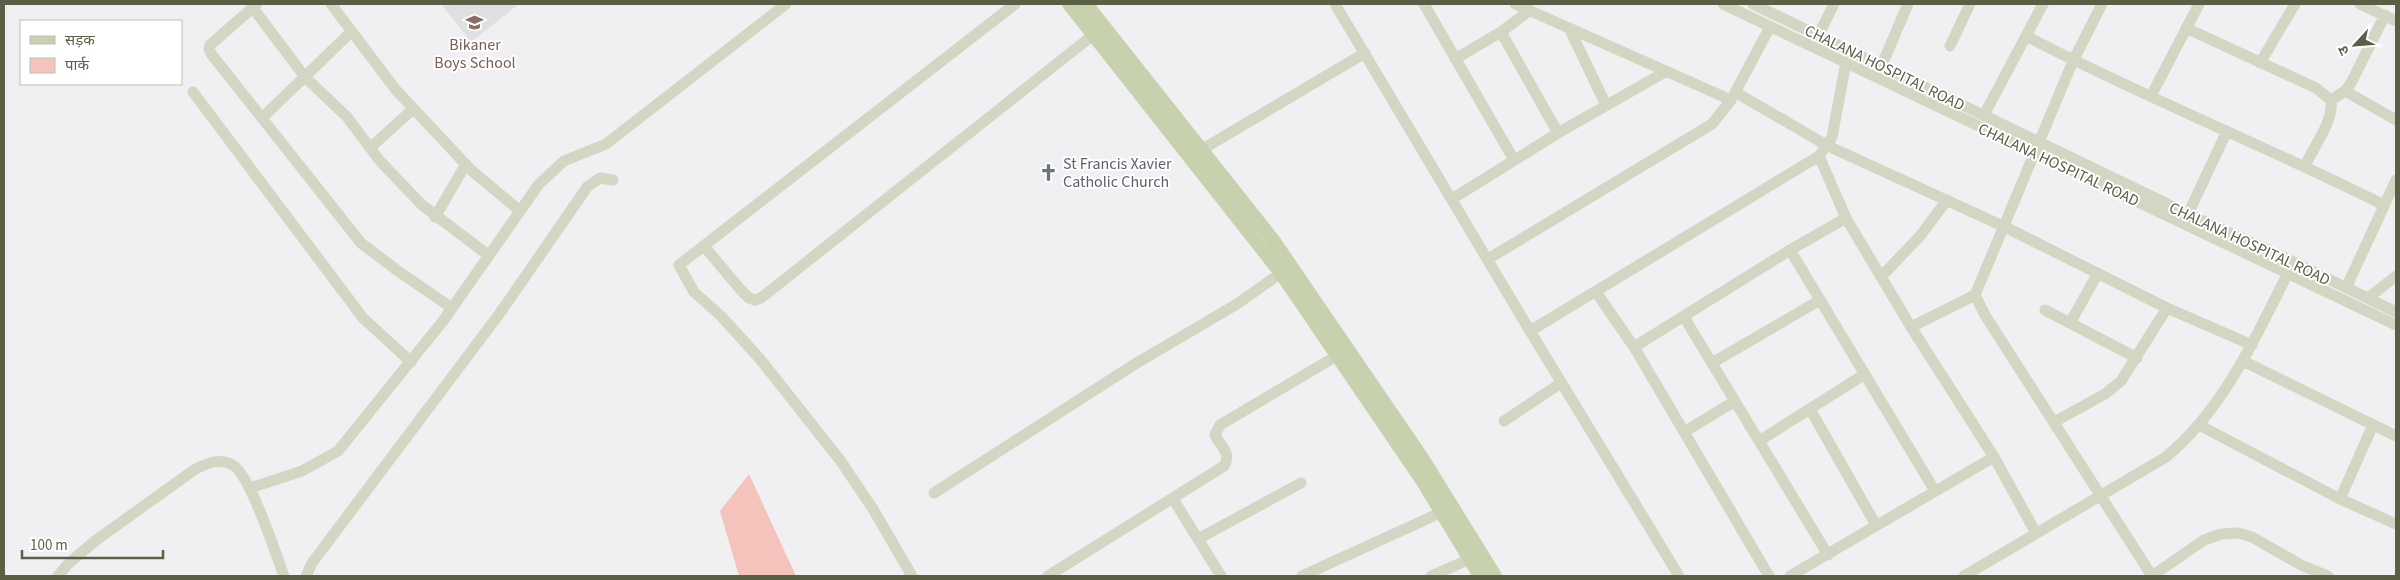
<svg xmlns="http://www.w3.org/2000/svg" width="2400" height="580" font-family="'Source Sans 3','Noto Sans Devanagari',sans-serif">
<style>
.education{fill:#dee0e1}
.green{fill:#f3c3bc}
.lines{fill:none;stroke-linecap:round;stroke-linejoin:round}
.minor{stroke:#d2d6c3;stroke-width:11}
.major{stroke:#c8d1ae;stroke-width:14}
.labels{text-anchor:middle;stroke-width:4;stroke-linejoin:round;paint-order:stroke}
.education-label{font-size:16px;fill:#785e54;stroke:#fff}
.street-label{font-size:16px;fill:#5a5f46;stroke:#fff}
.worship-label{font-size:16px;fill:#5b616d;stroke:#fff;text-anchor:start}
</style>
<rect width="100%" height="100%" fill="#f0f0f3"/>
<!-- education -->
<path class="education" d="M441 4H519L471 42Z"/>
<!-- green -->
<path class="green" d="M749 474 796 576H739L720 511Z"/>
<g class="lines">
<!-- minor -->
<path class="minor" d="M257 4 210 45 209 49 212 55 361 243 398 271 452 308
M331 4 396 90 471 170 520 211
M1335 4 1530 331 1679 576
M1424 4 1514 160
M1515 4 1731 100
M1723 4 2396 325
M1753 4 2188 214 2277 254 2396 312
M2102 4 2073 61 1975 295 1985 315 2152 576
M2360 4 2396 21
M253 8 305 77 347 117 380 161 422 205 488 255
M1569 28 1606 105
M2186 28 2316 88 2331 100C2334 121 2314 146 2305 166
M1501 32 1558 133
M1818 36 1834 4
M2026 36C2143 97 2266 146 2384 205
M1950 46 1970 4
M1455 59 1501 32 1530 10
M2260 63 2295 4
M1881 67 1908 4
M2345 91 2396 120
M193 92 363 318 411 362
M1735 92 1828 146 2005 227 2167 308
M2151 96 2199 4
M2331 100 2345 91 2351 83 2385 15
M1984 115 2043 4
M262 118 351 32
M370 148 413 109
M1201 150 1365 53
M1452 199 1558 133 1665 72
M2188 214 2227 131
M435 217 466 164
M704 246 740 289 749 298 755 300 761 298 1093 35
M1790 250 1935 491
M1488 259 1712 124 1731 100 1770 27
M1881 277 1920 236 1947 200
M2346 288 2396 180
M1596 292 1634 347 1769 576
M2368 298 2396 276
M2045 310 2137 358
M1684 317 1828 555
M2070 323 2098 273
M1911 327 1975 295
M1530 331 1819 156 1832 137 1847 57
M1634 347 1790 250 1846 218
M2243 361 2396 436
M1712 363 1820 300
M1810 409 1876 525
M1504 421 1561 383
M2054 422 2105 394 2121 381 2167 308 2252 345
M2199 425 2340 499 2396 524
M1684 432 1735 401
M1759 441 1865 374
M1994 457 2036 533
M250 488 302 471 338 451 443 321 539 184 564 161 606 144 786 4
M934 493 1135 364 1237 304 1281 273
M1173 499 1221 576
M2340 499 2373 425
M1198 539 1301 483
M58 576 68 564 95 541 194 470C205 464 218 458 231 464 250 472 276 555 284 576
M306 576 312 563 500 313 581 196 587 187 600 178 613 180
M912 576 873 509 840 460 760 359 721 316 694 292 679 265 1015 4
M1048 576 1224 466C1232 453 1221 447 1215 435L1220 425 1338 355
M1302 576 1442 512
M1431 576 1470 559
M1790 576 1994 457 1911 327 1846 218 1819 156
M1964 576 2166 457C2225 408 2256 336 2290 269
M2152 576 2204 540 2221 534 2238 533 2252 537 2301 565 2328 576"/>
<!-- major -->
<path class="major" d="M1069 4 1281 273 1422 480 1480 576
M1086 4 1273 240 1422 458 1495 576"/>
</g>
<!-- icons -->
<defs>
<symbol id="school-bare" viewBox="-9 -9 18 18"><path d="M0-5L7-2L0 1L-7-2ZM-4 1L0 2.5L4 1V4Q0 6-4 4Z" fill="#8d6e63" stroke="#fff" stroke-width="2.5" paint-order="stroke"/></symbol>
<symbol id="church-bare" viewBox="-9 -9 18 18"><path d="M-1.2-6h2.4v3.5h3.3v2.4h-3.3V6h-2.4V-.1h-3.3v-2.4h3.3Z" fill="#6b7280" stroke="#fff" stroke-width="2.5" paint-order="stroke"/></symbol>
</defs>
<g fill-rule="evenodd">
<use href="#school-bare" x="462" y="10" width="25" height="25"/>
<use href="#church-bare" x="1036" y="160" width="25" height="25"/>
</g>
<g class="labels">
<!-- education labels -->
<g class="education-label">
<text x="475" y="50">Bikaner<tspan x="475" dy="18">Boys School</tspan></text>
</g>
<!-- street labels -->
<g class="street-label">
<text transform="translate(1885 67) rotate(26)" y="6">CHALANA HOSPITAL ROAD</text>
<text transform="translate(2059 164) rotate(25)" y="6">CHALANA HOSPITAL ROAD</text>
<text transform="translate(2250 243) rotate(25)" y="6">CHALANA HOSPITAL ROAD</text>
</g>
<!-- worship labels -->
<g class="worship-label">
<text x="1063" y="169">St Francis Xavier<tspan x="1063" dy="18">Catholic Church</tspan></text>
</g>
</g>
<!-- border -->
<rect width="2400" height="580" fill="none" stroke="#5a5f46" stroke-width="10"/>
<!-- legend -->
<rect x="20" y="20" width="162" height="65" fill="#ffffff" stroke="#bdbfb5"/>
<rect x="30" y="36" width="25" height="8" fill="#c8d1ae" stroke="#bdbfb5"/>
<text x="65" y="45" font-size="15" fill="#5a5f46">सड़क</text>
<rect x="30" y="58" width="25" height="15" fill="#f3c3bc" stroke="#bdbfb5"/>
<text x="65" y="70" font-size="15" fill="#5a5f46">पार्क</text>
<!-- north arrow -->
<g transform="translate(2355 45) rotate(244)" stroke="#ffffff" stroke-width="4" paint-order="stroke">
<path d="M0-4L9 19L0 12L-9 19Z" fill="#5a5f46"/>
<text y="-8" font-size="14" font-weight="bold" text-anchor="middle" fill="#5a5f46">उ</text>
</g>
<!-- scale -->
<path d="M22 550v8h141v-8" fill="none" stroke="#5a5f46" stroke-width="2.5"/>
<text x="30" y="550" font-size="15" fill="#5a5f46" stroke="#ffffff" stroke-width="4" paint-order="stroke">100 m</text>
</svg>
